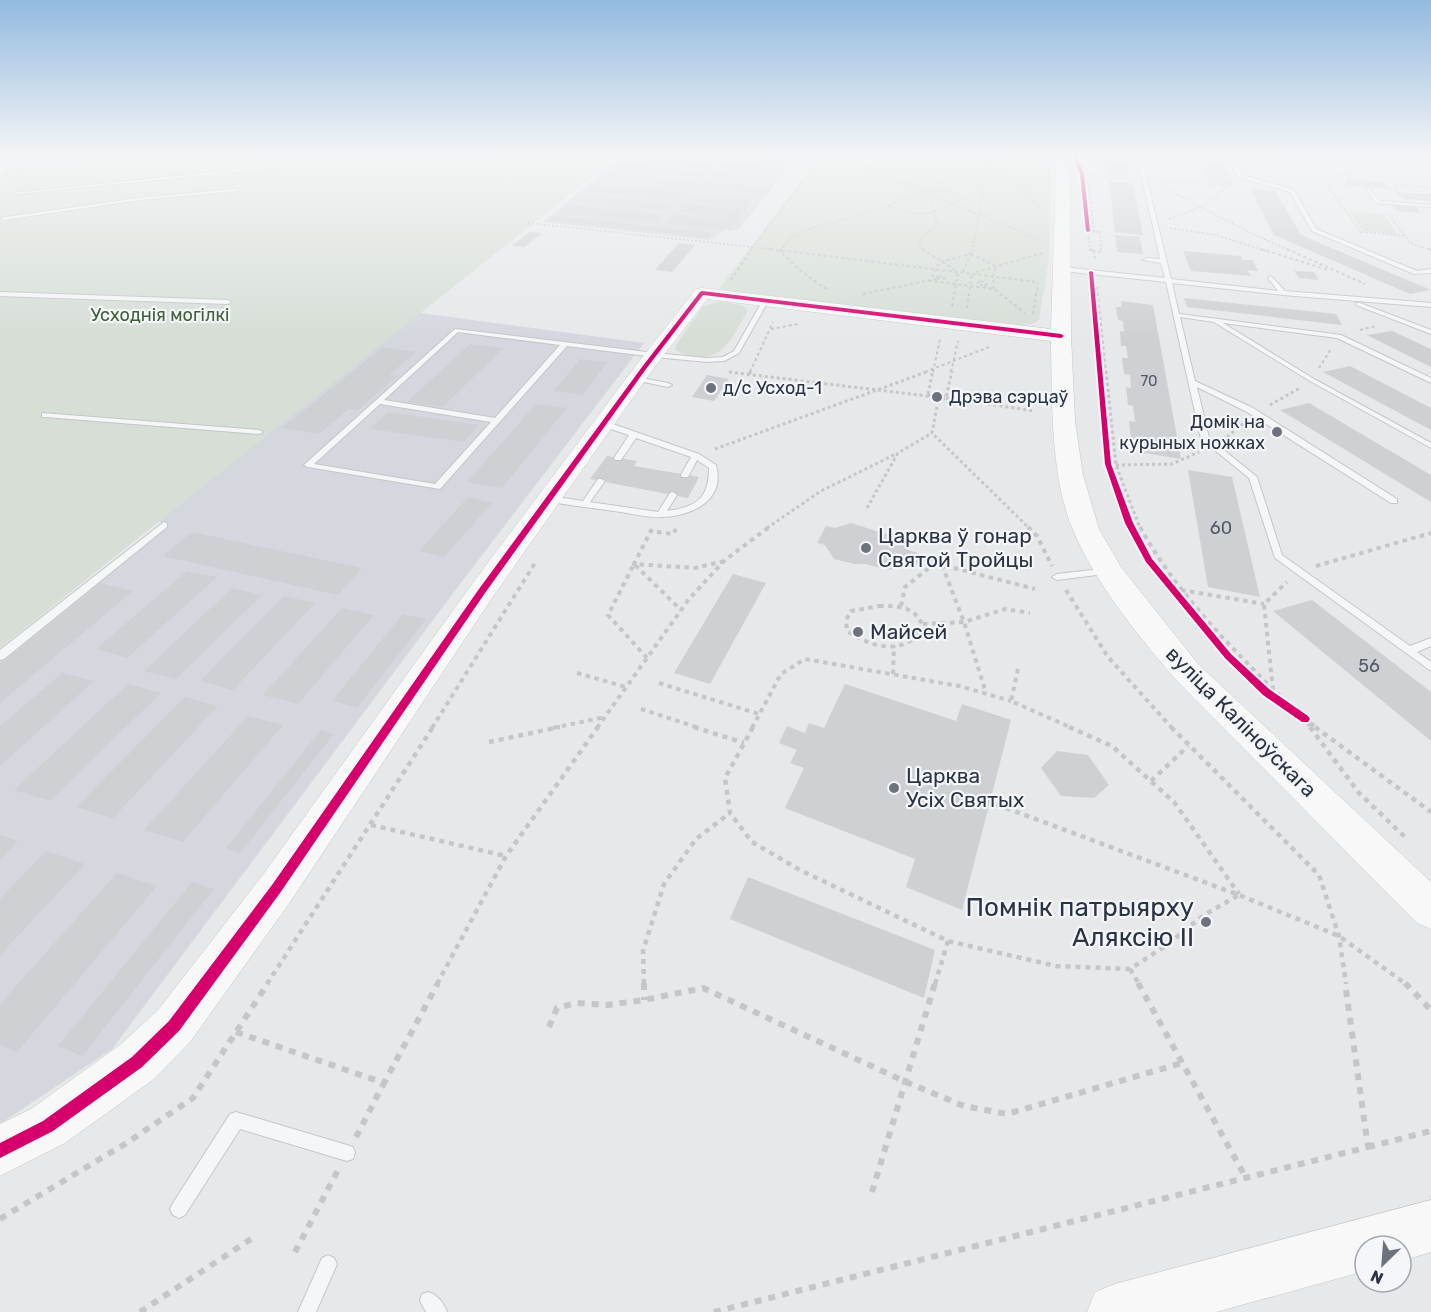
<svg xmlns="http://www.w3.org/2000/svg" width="1431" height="1312" font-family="Rubik,sans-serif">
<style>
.built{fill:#d4d7dd}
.green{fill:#d6ded6}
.building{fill:#ced0d3}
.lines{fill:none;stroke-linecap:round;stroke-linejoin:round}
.lane-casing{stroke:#c4c6c8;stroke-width:2}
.secondary-casing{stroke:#c4c6c8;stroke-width:1}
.path-far5{stroke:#c5c6ca;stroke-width:1.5;stroke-dasharray:2 2;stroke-linecap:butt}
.path-far4{stroke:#c5c6ca;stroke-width:2;stroke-dasharray:3 3;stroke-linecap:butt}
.path-far3{stroke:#c5c6ca;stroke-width:3;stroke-dasharray:3 3;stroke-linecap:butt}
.path-far2{stroke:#c5c6ca;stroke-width:4;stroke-dasharray:4.5 4.5;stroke-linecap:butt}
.path-far1{stroke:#c5c6ca;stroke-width:4.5;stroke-dasharray:5 5;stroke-linecap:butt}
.path{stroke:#c5c6ca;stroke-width:6;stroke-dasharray:7 7;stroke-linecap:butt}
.lane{fill:#f5f6f7;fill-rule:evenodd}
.secondary{fill:#f8f8f8;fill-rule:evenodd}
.cycleway-casing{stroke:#f4f6f9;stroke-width:4}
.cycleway{fill:#d6006c;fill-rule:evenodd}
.poi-dot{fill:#6c737f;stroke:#f4f6f9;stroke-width:2}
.labels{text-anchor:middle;stroke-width:4.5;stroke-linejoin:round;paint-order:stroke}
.far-number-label{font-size:15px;fill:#545c69}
.far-park-label{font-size:18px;fill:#3f6138;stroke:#f4f6f9}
.far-poi-label{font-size:18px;fill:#2b3445;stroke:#f4f6f9;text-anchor:start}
.number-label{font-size:18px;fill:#545c69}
.poi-label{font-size:21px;fill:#2b3445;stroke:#f4f6f9;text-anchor:start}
.street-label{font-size:21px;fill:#2b3445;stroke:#f4f6f9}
.near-poi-label{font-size:26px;fill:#2b3445;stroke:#f4f6f9;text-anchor:end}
</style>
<rect width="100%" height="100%" fill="#e6e8ea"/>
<!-- built -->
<path class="built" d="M624 155H799L738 230 723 231 710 240 543 222Z
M420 313 644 343 460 584 112 1049 0 1124V657L163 525 159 521Z"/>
<!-- green -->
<path class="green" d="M12 155H619L0 648V180Z
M820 155H1044L1049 161 1051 171 1049 259 1039 320 1033 324 1015 325 726 292 720 288Z
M1349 211 1383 214 1399 235 1363 231Z
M721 301 744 306 748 311C735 331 726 359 698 357 690 356 682 355 675 349L676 345 703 306Z"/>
<!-- building -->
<path class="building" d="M625 155 714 163 708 169 618 160Z
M678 155H719L714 160Z
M730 155H732L791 160 786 165 725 160Z
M1103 155H1125L1130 177 1106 175Z
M1199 155H1220L1234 185 1209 183Z
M616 163 704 171 699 177 609 169Z
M722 163 784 168 779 175 717 169Z
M605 172 696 181 690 187 598 178Z
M715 172 780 177 775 184 709 178Z
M1345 178 1382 182 1392 189 1346 185 1344 181H1347Z
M707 181 772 187 767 194 700 188Z
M1109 181 1133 183 1143 235 1115 232Z
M591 184 683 193 676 201 582 191Z
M1250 188 1275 191 1301 235 1431 290 1410 294 1274 235Z
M1396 192 1431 194V201L1403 199Z
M577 194 672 204 665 210 569 200Z
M694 194 742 199H753L731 227H725L723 229 666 223 674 214 725 220 728 216 676 211 683 203 734 209 737 206 688 201Z
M568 205 662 215 655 222 559 212Z
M1392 205 1416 207 1421 213 1397 211Z
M553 216 712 233 709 238 548 220Z
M529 232 542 233 525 247 512 246Z
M1115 235 1140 237 1143 254 1117 252Z
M679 243 695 245 672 272 655 270Z
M1183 251 1241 256 1242 260H1253L1258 271 1247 270 1251 276 1191 271Z
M1294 271 1314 272 1319 280 1299 278Z
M1184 298 1336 314 1342 325 1187 307Z
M1121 301 1153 305 1181 459 1138 452 1137 441 1131 440 1129 421 1135 422 1133 406 1128 405 1126 387 1131 388 1130 375 1124 374 1122 358H1128L1126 346H1121L1120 331 1124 332 1123 321 1118 320 1116 307H1122Z
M1392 331 1431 349V367L1367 335Z
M470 344 503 348 443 407 407 402Z
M383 347 416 352 389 375 397 376 357 411 349 409 319 434 282 428Z
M580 359 607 362 583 395 554 391Z
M1350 366 1431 408V430L1323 372Z
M707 375 729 379 714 401 692 397Z
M1309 403 1431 475V502L1280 410Z
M536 404 567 408 502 488 467 482Z
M388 412 479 425 464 442 370 429Z
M607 456 637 461 634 466 699 477 688 498 590 479Z
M1188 470 1232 477 1260 597 1208 587Z
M468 497 492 503 444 557 419 551Z
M851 523 901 539 908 550 921 554 917 565 903 563 890 570 865 564H854L834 559 825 545 817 543 826 526 835 528Z
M192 532 362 568 338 595 163 556Z
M187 571 217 577 127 658 96 649Z
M733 574 766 583 710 684 674 673Z
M101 583 133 591 0 703V664Z
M232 588 262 595 176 679 144 671Z
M284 596 315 603 233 690 200 681Z
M1312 600 1431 692V741L1273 611Z
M342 608 374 615 298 704 263 695Z
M403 614 426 619 357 708 332 701Z
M62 673 94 681 0 766V726Z
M128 684 161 693 50 801 14 790Z
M845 684 956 721 962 704 1011 720 962 910 906 887 915 859 785 808 804 768 790 763 797 750 779 743 787 726 805 733 809 723 824 728Z
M185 697 218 706 113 818 76 807Z
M248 716 283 725 183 842 144 830Z
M321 730 334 734 240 853 226 848Z
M1057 751 1088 755 1109 785 1094 798 1061 796 1041 768Z
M0 835 18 841 0 859Z
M46 851 85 864 0 955V899Z
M117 873 157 886 17 1052 0 1045V1004Z
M748 877 935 950 924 998 730 919Z
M192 882 214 889 82 1056 58 1046Z"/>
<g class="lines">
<defs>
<path id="lane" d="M132 155H145L19 168 17 167Z
M1137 155H1141L1171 279 1278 291 1268 278 1271 276 1285 291 1431 303V307L1283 295 1172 283 1179 314 1341 335 1431 378V383L1429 382 1337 338 1223 323 1314 379 1431 443V448L1310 381 1214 322 1180 317 1195 381 1253 408 1397 499V503H1391L1247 412 1197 387 1209 438 1257 477 1282 555 1410 646 1431 638V646L1417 652 1431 662V671L1275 558 1249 478 1201 439 1166 282 1062 271 1059 269 1062 267 1165 278 1161 263 1143 260 1146 258 1160 259Z
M1226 155 1282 158 1279 155H1283L1288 161 1231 157 1242 175 1294 190 1316 229 1417 271 1431 269V273L1414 274 1312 231 1290 192 1238 177Z
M1310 155 1431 162V164L1312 156Z
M275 166 273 168 16 194 14 193Z
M1365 188H1369L1379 201 1431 205V207L1376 203Z
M235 189 237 191 139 200 3 220 0 218 139 198Z
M0 292 228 300 231 302 228 304 0 296Z
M766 298 769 300 739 353 724 361 707 362 655 357 567 346 440 489 308 467 304 465 455 329 655 353 707 358 723 357 734 351 763 300ZM458 332 560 345 495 418 384 400ZM380 404 491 422 435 484 314 464Z
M1356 303H1360L1431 330V334L1356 305Z
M636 377 668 383 672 385 668 387 634 380V378Z
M42 413 259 430 263 432 259 434 45 417H42Z
M601 422H607L699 454 716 465C726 501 691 516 662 517 649 518 634 514 621 512 596 508 571 506 547 501V497L550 496 583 501 598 479H601L605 481 590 502 658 512 670 493 673 492 677 495 667 511C696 507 709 499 709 468L697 460 688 477H682L681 475 691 457 636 438 621 460H615L614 458 629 435 601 426Z
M164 522 167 523V527L4 659 0 660V650Z
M1109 568 1114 571 1112 573 1057 580 1052 577 1057 574Z
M236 1112 347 1145 353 1147 355 1153 353 1159 347 1161 240 1129 185 1215 179 1218 173 1215 170 1209 173 1203 230 1114Z
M328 1255 334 1258 337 1264 316 1312H298L322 1258Z
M429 1292C438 1296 444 1303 447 1312H426L420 1301 422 1294Z"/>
<path id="secondary" d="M1051 155H1063L1070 171 1071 336 1075 421 1083 475 1099 529 1121 567 1198 664 1431 882V929L1417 923 1176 680C1138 635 1096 585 1073 530 1050 476 1052 399 1051 341L707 299 651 372 492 598 290 902 190 1042 154 1079 65 1143 0 1176V1124L31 1109 120 1045 158 1010 262 876 472 584 637 364 696 289 702 288 1051 329 1056 171Z
M1431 1200V1252L1401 1261V1246H1365V1271L1216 1312H1087L1095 1292 1115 1284Z"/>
</defs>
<!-- lane casing -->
<use href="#lane" class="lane-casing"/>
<!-- secondary casing -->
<use href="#secondary" class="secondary-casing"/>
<!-- path-far5 -->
<path class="path-far5" d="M838 155 923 191
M971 155 982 167
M984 167 994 170 980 169Z
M987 167 989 155
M1083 167 1089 187 1094 232H1100L1101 251
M871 168 957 169
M993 168 1012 155
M992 171 1018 181 1042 210
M1086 175 1129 179
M1323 179 1362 234
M1158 181 1231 186
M1301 181 1362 173
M1400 185 1431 188
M1161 186 1249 232 1290 251
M930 190 951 192 961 198C940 215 913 219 889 206L899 198Z
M1395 190 1406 175
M930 194 976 213
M974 213 987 216 981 218 972 216Z
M980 213 986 171
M1389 215 1410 243 1431 250
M986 217 1043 242
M1169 219 1203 206 1227 187
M528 223 753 247 751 251
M1170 228 1216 235 1266 251
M1362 232 1405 236
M780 251 792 237 812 228 868 213 908 198 931 195 940 187 944 178 955 170 981 169
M782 251 753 247 823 155
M923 251 919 245 922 237 937 226 931 195
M972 251 979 218
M1090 251 1088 231 1094 232"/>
<!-- path-far4 -->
<path class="path-far4" d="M770 249 1038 282
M782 249 780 251 802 272 828 290
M922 249 955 270
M1090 249 1094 251
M1261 249 1328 270
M1287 249 1365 284
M1428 249 1431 250
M971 254 996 266 993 276 994 289 930 281 940 262Z
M1095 259 1094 251 1101 252V249
M963 272 972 249
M976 272 1043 253
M939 276 945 278 941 280 935 278Z
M731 280 752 249
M981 281 987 284 983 286 977 283Z
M984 286 994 289 1025 313
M1097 287 1106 372
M863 294 936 279
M952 306 958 272
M967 308 972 273
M1033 314 1038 283
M771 329 799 324
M1360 330 1376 326
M1319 368 1331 349
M750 372 773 322
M925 372 989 347
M933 372 940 339
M951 372 958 341"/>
<!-- path-far3 -->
<path class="path-far3" d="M1106 371 1116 465 1140 528
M729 372 927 396 938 401 946 398 952 371
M749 374 751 371
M928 394 933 371
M928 396 936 392 945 396
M946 398 1035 411
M938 401 932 433 1029 528
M1270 405 1300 388
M1227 437 1244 423
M715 449 929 371
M1116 465 1172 464 1199 452
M867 508 898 453 932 433
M767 528 821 491 898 453"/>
<!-- path-far2 -->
<path class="path-far2" d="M1028 527 1037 536 1052 566
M1140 527C1168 578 1206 621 1247 663 1269 686 1292 709 1317 728
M652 529 634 564 695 568 725 561
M657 532 673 534 676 529
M919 559 1035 589
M942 565 964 622 986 693
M1316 566 1431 533
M1066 590 1108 657 1172 728
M1181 590 1264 604
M879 606C900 606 916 606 924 629 901 656 874 648 847 631L846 620 851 611Z
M901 606 905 587 934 564
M923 624 964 622 1005 609 1030 613
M647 658 608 615 634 564 681 610
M1018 669 1011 701 1072 728
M577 673 626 687
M893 674 894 646
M659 683 759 714
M1273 690 1264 604 1287 582
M641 709 699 728
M1307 722 1311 728
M432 728 535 563
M553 728 605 717
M597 728 689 599 725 560 769 527
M752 728 781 674 805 659 959 686 1011 701"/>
<!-- path-far1 -->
<path class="path-far1" d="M694 727 744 743
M753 727 725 778 730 813 752 842 800 870 948 941 1056 966 1130 969 1167 945 1204 915 1239 895
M1069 727 1112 746 1174 802 1239 894
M1171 727 1319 875 1339 936 1346 984
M1310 727 1359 793 1407 839
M1315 727 1431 812
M489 742 560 727
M1151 781 1188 746
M987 801 1239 895 1339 936 1406 984
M371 825 506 856
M1130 969 1139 984
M267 984 433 727
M437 984 506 856 598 727
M644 984 643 951 664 884 696 839 730 813
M935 984 948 941"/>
<!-- path -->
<path class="path" d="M644 983V1000
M1138 983 1246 1178
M1405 983 1431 1010
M549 1027 557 1008 576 1003 607 1005 644 1000 703 988 906 1082 964 1106 1007 1114 1182 1063
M236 1032 384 1083 438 983
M356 1137 384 1083
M1368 1147 1431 1131
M872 1192 935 983
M0 1219 125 1144 193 1098 268 983
M295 1252 338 1170
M140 1312 254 1237
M714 1312 1368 1147 1345 983"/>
<!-- lane -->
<use href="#lane" class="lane"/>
<!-- secondary -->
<use href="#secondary" class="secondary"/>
<defs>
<path id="cycleway" d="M1072 155H1076L1084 174 1090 231 1088 232 1086 231 1080 174Z
M1091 271 1093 272 1111 464 1133 523 1152 559 1231 654 1269 689 1308 716 1310 719 1308 722H1302L1263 695 1225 658 1146 562 1125 523 1105 464 1089 272Z
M702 291 1061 334 1064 336 1061 338 703 295 646 369 485 593 280 893 179 1031 142 1067 53 1131 0 1158V1143L43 1121 132 1057 169 1021 272 885 479 589 642 367 700 292Z"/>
</defs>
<!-- cycleway casing -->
<use href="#cycleway" class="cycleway-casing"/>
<!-- cycleway -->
<use href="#cycleway" class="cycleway"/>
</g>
<!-- sky -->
<linearGradient id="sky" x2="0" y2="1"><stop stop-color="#93bae0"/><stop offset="0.46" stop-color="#f4f5f6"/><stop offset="1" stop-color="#f4f5f6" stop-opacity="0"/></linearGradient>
<rect width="1431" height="338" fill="url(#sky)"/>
<!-- markers -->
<g class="poi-dot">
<circle cx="711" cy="388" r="6"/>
<circle cx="937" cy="397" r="6"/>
<circle cx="1277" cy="432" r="6"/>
<circle cx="866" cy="548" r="6"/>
<circle cx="858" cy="632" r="6"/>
<circle cx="894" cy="788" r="6"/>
<circle cx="1206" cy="922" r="6"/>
</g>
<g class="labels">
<!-- far-number labels -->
<g class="far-number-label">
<text x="1149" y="386">70</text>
</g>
<!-- far-park labels -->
<g class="far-park-label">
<text x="160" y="321">Усходнія могілкі</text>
</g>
<!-- far-poi labels -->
<g class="far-poi-label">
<text x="723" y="394">д/с Усход-1</text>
<text x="949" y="403">Дрэва сэрцаў</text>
<text x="1265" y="428" text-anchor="end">Домік на<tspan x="1265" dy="21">курыных ножках</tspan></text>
</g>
<!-- number labels -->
<g class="number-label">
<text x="1221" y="534">60</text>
<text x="1369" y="672">56</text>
</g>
<!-- poi labels -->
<g class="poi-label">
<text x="878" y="543">Царква ў гонар<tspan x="878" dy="24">Святой Тройцы</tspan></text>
<text x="870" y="639">Майсей</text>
<text x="906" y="783">Царква<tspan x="906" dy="24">Усіх Святых</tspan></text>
</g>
<!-- street labels -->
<g class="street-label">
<text transform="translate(1241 722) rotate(45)" y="7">вуліца Каліноўскага</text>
</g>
<!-- near-poi labels -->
<g class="near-poi-label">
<text x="1194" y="916">Помнік патрыярху<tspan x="1194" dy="30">Аляксію II</tspan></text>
</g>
</g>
<!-- north arrow -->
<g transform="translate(1383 1264) rotate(205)"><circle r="28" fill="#f4f6f9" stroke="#a4a8b1" stroke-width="1.5"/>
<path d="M0-4.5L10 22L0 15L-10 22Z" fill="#6c737f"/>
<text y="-9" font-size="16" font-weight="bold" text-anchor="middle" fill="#2b3445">N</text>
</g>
</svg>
